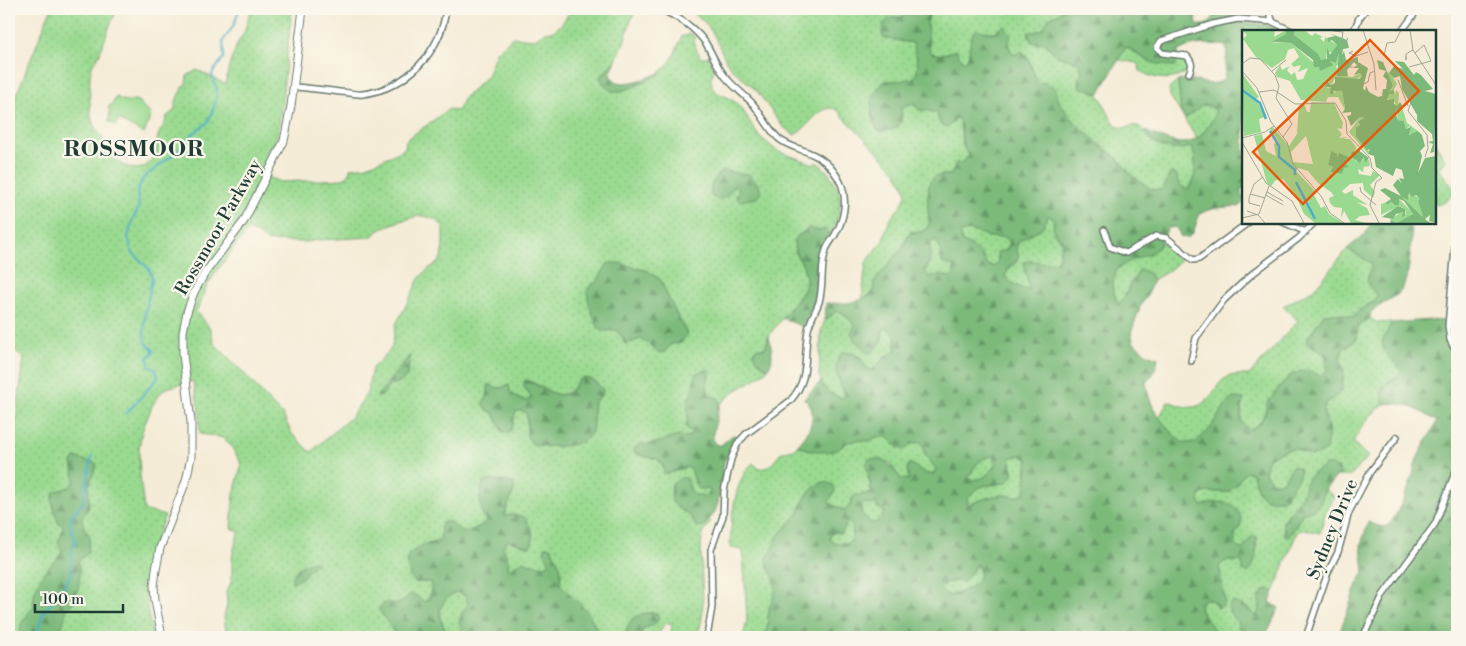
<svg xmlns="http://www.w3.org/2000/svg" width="1466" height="646" font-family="'Libre Bodoni',serif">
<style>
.grass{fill:url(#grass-dots);stroke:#5c8c62;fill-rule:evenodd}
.forest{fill:url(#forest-firs);stroke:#4d7c57;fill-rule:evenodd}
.pitch{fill:#9ada90;stroke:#5c8c62}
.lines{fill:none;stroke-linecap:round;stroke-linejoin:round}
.stream{stroke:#4aaec9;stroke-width:2}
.street-casing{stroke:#6a7a6d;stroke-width:8}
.secondary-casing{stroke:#6a7a6d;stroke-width:9}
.street{stroke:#fff;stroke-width:5}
.secondary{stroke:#fff;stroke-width:7}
.labels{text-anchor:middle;stroke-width:4.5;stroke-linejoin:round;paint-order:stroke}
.street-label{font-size:18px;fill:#1f3d34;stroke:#fbf7ec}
.district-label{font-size:22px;font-weight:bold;letter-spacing:1px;fill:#1f3d34;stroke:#fbf7ec}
.inset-river{fill:none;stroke:#4aaec9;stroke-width:2.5}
.inset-road{fill:none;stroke:#9fa696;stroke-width:1}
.view{fill:#e8590c;fill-opacity:0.15;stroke:#e8590c;stroke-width:2.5}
.inset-edge{fill:none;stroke:#1f3d34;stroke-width:2.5}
</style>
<defs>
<pattern id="grass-dots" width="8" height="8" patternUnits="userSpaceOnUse" patternTransform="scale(1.25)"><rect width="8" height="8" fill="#9ada90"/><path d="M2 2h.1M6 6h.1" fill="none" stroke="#84bc7d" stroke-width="1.8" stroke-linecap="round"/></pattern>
<pattern id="forest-firs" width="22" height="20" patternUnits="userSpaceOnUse" patternTransform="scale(1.25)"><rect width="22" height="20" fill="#7bba7a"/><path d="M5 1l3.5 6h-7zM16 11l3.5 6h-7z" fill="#649865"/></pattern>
</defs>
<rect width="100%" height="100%" fill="#fbf7ec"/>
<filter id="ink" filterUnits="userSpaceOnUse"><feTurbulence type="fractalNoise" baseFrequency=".02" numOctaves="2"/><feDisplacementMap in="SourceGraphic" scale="10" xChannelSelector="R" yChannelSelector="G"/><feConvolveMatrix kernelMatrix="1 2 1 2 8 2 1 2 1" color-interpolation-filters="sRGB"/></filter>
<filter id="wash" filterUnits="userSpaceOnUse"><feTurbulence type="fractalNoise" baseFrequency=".0096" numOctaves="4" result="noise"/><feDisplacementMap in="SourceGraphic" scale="20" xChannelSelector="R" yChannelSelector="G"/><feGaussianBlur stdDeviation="1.12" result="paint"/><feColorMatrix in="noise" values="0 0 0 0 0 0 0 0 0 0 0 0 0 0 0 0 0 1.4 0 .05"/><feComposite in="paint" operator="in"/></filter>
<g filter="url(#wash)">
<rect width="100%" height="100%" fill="#f5ecd7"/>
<!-- grass -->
<path class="grass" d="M51 9H120C112 16 109 29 105 39 102 45 101 52 98 57 97 60 93 62 92 66 88 77 90 104 91 116 92 124 96 129 101 136 109 149 114 165 131 168 139 170 145 168 151 161 158 154 156 146 158 136 159 131 163 128 165 123 166 121 166 118 167 116L174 111C176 107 175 103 177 99 179 90 188 86 187 76L197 70 225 84 230 63 238 42 244 33 251 9H292L279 126 276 139 260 173 280 182 343 179 349 174 350 168 367 166 401 151 405 148 406 140 449 109 457 111 464 98 487 76 496 52 513 37 535 39 545 32 553 31 560 26 572 9H636C629 22 627 36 621 50 617 60 607 69 600 78L606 87C635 82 659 84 674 55 677 49 679 42 682 36H686L691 33 696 39 694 40C694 47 698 52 702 58L708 56 715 71 713 73 711 77 712 87 716 92 731 99 741 107 758 135 777 151 814 164 817 162C842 182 847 206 830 234L825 229 819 231 810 228 796 237V255L803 265 805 274 807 281 806 288 773 330 769 336 765 348H759L761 364 768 369 757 378 735 391 720 404 719 399C716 397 713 397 711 395 704 390 708 379 710 373L694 380C694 387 691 391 690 397 688 407 689 417 686 427L693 435 686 437 678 436 652 445 640 444 642 456 658 459 663 467 673 472 686 467 691 469 696 485 709 489 710 491 704 497 692 494 687 479 677 482 672 485 671 496 677 508 687 513 704 526 708 520 711 522C708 526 704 530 703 535 696 556 712 627 693 637H674L670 635 672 627 671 623H666L662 628 658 637H639L644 628 654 625 657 613H646L630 622 624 637H599L595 626 588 612 560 584 561 573 549 562 547 566 530 564 523 561 506 571 507 556 503 547 508 540 519 544 513 515 504 516 514 490 501 481 492 480C487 493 476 511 487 522 466 535 463 532 441 526V536L440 541 421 546 408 555C406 563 409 569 410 577L415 582H431V589L429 599 423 602 417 596 401 604 382 605 379 609 397 637H230L226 632 224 617 227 604 226 592 231 583 232 574V559L234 548 239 531 231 528 234 494 241 467 240 461 229 443 223 438 215 436 200 434 199 410 193 381 166 388 162 391 153 404 142 431 139 449 140 475 144 510 165 516C155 540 145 564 146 591 146 607 150 622 153 637H9V529L11 508 15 490V478L10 466 24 359 9 345V113ZM734 172 740 174H749L759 185 739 189 735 184ZM418 216C428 216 437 218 443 227V246L441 258 438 263 428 269 418 280 411 296 396 324 392 346 389 351 372 368 367 393 351 417 311 452 292 434 283 415 274 407 240 369 214 343 210 328 196 312 207 286 221 265 248 230 259 235 267 241 305 242 320 240 371 237C384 224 401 221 418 216ZM634 268 648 271 672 305 687 334 659 353 650 345 641 339 625 344 623 338 616 330 606 331 591 285ZM592 379 596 382 603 390 601 396 594 402 592 431 527 436V414L522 409 515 412 513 425 502 431 494 413 487 410 482 405 487 397 496 389 509 385 510 392 519 399 527 401 532 397 524 387 525 380C547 385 561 410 578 380Z
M686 9H913L902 17H895L883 38 913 43C915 52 922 71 913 78 908 81 891 81 885 81L872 97 873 104 902 117 901 108C913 98 924 112 937 112L940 124H952L955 118H958L960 122 962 145 969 155 951 175H940L928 199 929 226 922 232 908 234 904 245 874 282 873 292 867 297 862 298 866 263 882 242 890 219 900 207 904 200 906 193 904 186 895 170 836 109C818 104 809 129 794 135L782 126 757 91 731 68 727 63 715 37 708 26 699 17Z
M930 9H1063L1061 12 1049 18 1043 29 1034 32 1057 56 1079 62C1081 71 1085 82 1091 90 1094 93 1098 93 1100 97 1105 104 1110 121 1118 126 1125 131 1132 123 1140 127 1145 130 1146 135 1150 139 1159 149 1176 151 1189 147L1193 149C1196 162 1198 180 1187 190L1178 183 1167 181 1165 186 1160 190 1151 189 1132 176 1118 159 1083 131 1036 79 1028 58 1022 51 1015 55 1011 51 1008 44 1004 26C997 32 994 33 985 31L970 50 968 59 964 62 959 56 956 50C947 53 939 57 930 52L927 25Z
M1126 47 1148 61 1185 58 1189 64V69C1177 83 1154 80 1140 71L1139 66 1137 63 1119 60Z
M1178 81 1181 112C1194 108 1203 101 1215 110L1216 114C1211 123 1205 133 1197 139L1170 96 1169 89Z
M1435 143 1446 161 1438 168 1455 190C1450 199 1445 204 1435 205Z
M1048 215 1054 219 1056 236 1062 240 1058 260C1048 264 1040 264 1030 260L1024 270 1029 281 1030 291C1019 288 1012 285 1005 276L1009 268 1017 262V243L1025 237 1042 228Z
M970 230 991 237H1005L1010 243 994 267 987 265C981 252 976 247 962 242L960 233Z
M934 240C942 245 941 251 941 260L953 267 955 273 951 277 939 275 928 277 925 271C932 263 930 253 930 243Z
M1162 243C1171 247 1179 250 1180 261L1167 272 1153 280 1149 273 1131 281 1125 297 1118 306 1112 286 1117 269C1121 266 1126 262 1131 260 1142 255 1154 254 1162 243Z
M1347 249 1371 263 1372 268 1368 277 1377 295 1374 302 1365 306 1354 317 1334 313 1324 314 1307 339V344L1317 349 1326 356 1327 370 1321 376 1272 398C1265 405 1266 414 1260 422 1258 425 1253 428 1249 430L1241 422V407L1244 399 1226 404 1210 429 1197 442 1183 443 1172 434 1159 418 1168 401C1188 409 1198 412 1213 393 1216 388 1220 381 1226 378 1231 374 1243 375 1249 375L1298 321 1283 306 1313 290 1328 273Z
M837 311 843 313 847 318 854 322 876 348 882 339V331L887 328C897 335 897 340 895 352L884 358 877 366 871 371 864 366 860 356 839 380 845 394 843 399 828 393 822 384 819 376 821 331 825 320Z
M1370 318 1376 322 1392 323 1389 330 1385 335 1397 366 1402 371 1397 376 1388 382 1382 394 1384 404C1368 416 1363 425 1353 442L1368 457 1351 476H1340L1339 469C1328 470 1312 469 1307 481 1304 485 1305 491 1302 496 1296 504 1289 513 1283 522L1285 535 1295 528 1299 519 1304 512 1313 510 1322 499 1325 489 1334 497 1325 515 1320 533 1304 529 1297 532 1274 592 1269 589 1259 598 1260 608 1256 617 1251 610 1239 604 1229 612C1235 618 1239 623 1240 632L1229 633 1227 637H1210L1214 630C1208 621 1195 609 1203 599L1212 600 1217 607 1225 602 1219 566 1225 561H1242L1243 571 1256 552 1257 537 1253 535 1242 550 1236 546C1234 538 1234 534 1240 527V514L1207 504 1202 506 1198 501 1201 493 1208 492H1229L1236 485 1245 471 1253 474 1258 492 1283 500 1291 488 1293 466 1282 482H1272L1265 473 1267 460 1278 452 1294 448 1311 456 1328 437V426L1323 410 1326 403 1334 398 1342 390 1344 370 1340 361 1342 350 1357 339 1358 326Z
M877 437H888L898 448 920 442 923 446 925 455 936 469 933 475 907 469 910 480 901 479 889 462 868 476 871 487V492L852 498 851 505 844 510 808 493 798 514 781 533 776 540 773 551 767 565C772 574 778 585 775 595 774 599 771 602 770 606 767 617 769 627 764 637H743L747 620 743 550 730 548C731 523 733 480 753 463 764 476 774 463 780 453L795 448 798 445 809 450H837L848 442 859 440 869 441Z
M1020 455 1028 459 1026 476 1025 493 1016 497C999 492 984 498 969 505L967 499 976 489 986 485H996L1014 475 1010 458Z
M992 456 996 462C991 473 980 484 968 478 974 467 979 458 992 456Z
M865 503H876L878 507 885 512C881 518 877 524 871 524L861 513V506Z
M847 522 851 523 853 529 851 542 836 544 830 539 831 534 844 529Z
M977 563C987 585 966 589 950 596L944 593 941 589 945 583 953 581 964 582Z
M455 592 465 595 468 605 462 613 464 634 470 637H449C438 617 434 607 455 592Z"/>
<!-- forest -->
<path class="forest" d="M913 9H930L927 25 930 52C939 57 947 53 957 50L959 56 964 62 968 59 971 37 977 29C989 33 994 36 1004 25L1011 36 1008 44 1011 51 1015 55 1022 51 1028 58 1036 79 1040 83 1046 82 1055 88 1060 104 1075 122 1102 147 1118 159 1132 176 1151 189 1160 190 1165 186 1170 173 1177 175 1178 183 1187 190C1198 181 1196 162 1193 149L1189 147C1171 153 1154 147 1145 131 1181 146 1195 153 1215 114V110L1209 105H1203L1186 118 1181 112 1178 81C1196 75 1205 90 1224 80L1227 52 1226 46C1208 43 1194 43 1178 51V61L1175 66C1165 65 1156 65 1147 60 1140 56 1134 50 1126 47L1099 94 1092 90 1081 88 1078 81 1082 72 1079 62 1057 56 1044 42 1037 44 1031 41 1028 32H1034L1043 29 1049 18 1061 12 1063 9H1172L1175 12H1179V9H1194L1197 25C1212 26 1211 20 1217 9H1233L1234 22C1250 23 1265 23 1280 31H1244V188L1240 190 1243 197V202L1240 206 1216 208 1200 213 1193 233 1189 237H1181L1176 227 1168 228 1158 248 1151 253 1130 261 1117 269 1112 286 1118 305C1127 295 1132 281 1140 269L1149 273 1153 280 1148 293 1140 307 1131 333 1134 343 1147 354 1158 358C1156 368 1154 376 1146 382 1149 408 1164 427 1183 443L1196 442 1210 429 1226 404 1233 398 1244 399 1241 407V421L1249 430 1260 423 1265 414 1267 403 1281 385 1289 376 1301 371H1311L1321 376 1327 370 1326 356 1317 349 1307 344V339L1324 314 1334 313 1354 317 1358 311 1374 302 1377 295C1371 289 1366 285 1368 276 1369 270 1372 269 1371 263L1347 249 1365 234 1371 223H1406L1412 229C1410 246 1411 282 1398 294 1390 301 1379 305 1371 312L1370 318 1358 326 1357 339 1342 350 1340 361 1344 370 1342 390 1334 398 1326 403C1321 415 1326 416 1328 428 1329 435 1327 442 1326 450L1320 454 1311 456C1293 444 1284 448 1267 460L1265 473 1272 482H1282L1293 466 1300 469 1299 477 1283 500C1260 502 1258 494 1253 474L1246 471 1236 485 1229 492H1208L1201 494 1199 501 1202 506C1212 502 1219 501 1229 504 1238 508 1244 518 1240 527 1238 531 1234 533 1234 538 1234 541 1236 543 1236 546L1242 550 1253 535 1257 537C1255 549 1258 563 1248 573L1243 571 1242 561H1225L1219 566 1225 602 1223 606 1217 608 1212 600 1203 599 1200 603V610L1214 630 1210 637H1185V632L1179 625 1175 633 1174 637H764C769 627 767 617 770 606 772 598 777 593 775 584 773 573 767 569 767 557 776 548 773 542 780 533 785 527 792 522 796 516 805 503 801 498 816 486 823 481 826 481 834 486L835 492 828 502 834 506 844 510 851 505 852 498 856 495H863L871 492V487L866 464 869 459C886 456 892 468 901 479L909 480 907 469 909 463 926 473 933 475 936 469 925 455 923 446 920 442 912 443 905 450 898 448 887 437H877L869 441 859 440 848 442 837 450 827 452 809 450 798 445C810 433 820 411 804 399L821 381C825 392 832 395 843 398L845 394C838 380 830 365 843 352 866 354 856 360 871 371L877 366 884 358 895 351C897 340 897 335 887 328L882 331C883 343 878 347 869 354L855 341 851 333 855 325C852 320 847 318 843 313L837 311 825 320 826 303C842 304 860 304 873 292L874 282 904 245 911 231C918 233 925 233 929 225 931 222 929 217 928 213 927 203 928 191 930 181L935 176 951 175 956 163 963 162 969 155C958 143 965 131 958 118H955L948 128 940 124 937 112 919 110C914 102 908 103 901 108 904 128 896 131 878 131 873 121 870 109 872 98 873 95 882 84 885 81 891 81 908 81 913 78 922 71 915 52 913 43L883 38C880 28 884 19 895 17 900 16 899 18 903 16 907 14 910 11 913 9ZM1048 215 1054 219C1053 231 1052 233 1062 240L1058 260C1042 267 1036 258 1024 262 1024 272 1029 280 1029 291 1019 287 1012 285 1005 276 1009 267 1016 264 1019 255L1016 249 1017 243 1025 237 1042 228ZM970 230 991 237H1005L1010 243 1006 250 997 252 998 262 994 267 987 265C981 252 976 247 962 242L960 233ZM934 240C944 246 938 255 943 264H948L953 267 955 273 951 277 939 275 929 277 925 271C932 263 930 253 930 243ZM1020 455 1028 459 1025 493 1016 497C998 492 985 499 969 505L967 499C982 482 985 486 1006 483L1014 475 1010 458ZM992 456 996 462C992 473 980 484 968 478 974 467 979 458 992 456ZM865 503 871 505 876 503 877 507 885 512C881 518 877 524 871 523L861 513V506ZM847 522 851 523 853 529 851 542 836 544 830 539 831 534 835 531 840 534 844 529ZM977 564C989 583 964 590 950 596L944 593 941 589 945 583 953 581 964 582Z
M617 58 610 74C618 93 647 76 661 73 650 79 622 96 610 90 605 87 603 82 600 78Z
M724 170 740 174H749L759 185 761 193 756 198 739 201 736 197 739 189 735 185 726 197 718 200 711 196C709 185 714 176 724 170Z
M810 228 819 231 826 229 830 234C814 255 821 275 815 298 812 308 807 317 803 327L782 318C796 301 813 290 803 266 799 255 794 254 794 240L796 237Z
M608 263H619L648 271 660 279 676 314 687 334 681 343 671 344 665 352 659 353 650 345 641 339 625 344 623 338 616 330 606 331 600 330C592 317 589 305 587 291L591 285 596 283Z
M1430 320 1457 322V637H1338L1357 584 1364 573 1361 545 1368 522C1373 524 1381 528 1387 526 1395 522 1409 487 1412 478 1414 472 1414 465 1417 459 1423 446 1431 434 1437 421 1419 411 1406 401 1384 404L1382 394V387L1397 376 1402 371 1384 351 1382 341 1392 323Z
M769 336C771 348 775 358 768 369L757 360 754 353 755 349 765 348Z
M410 355C408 366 411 375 400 382 396 384 391 384 388 387 385 391 385 394 380 397L377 396Z
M709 370C710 377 704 390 711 396 714 397 717 397 719 399L720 404 713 433V441L717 445H721L733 435 737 436 724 462 718 503 714 514 704 526 696 527C691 511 682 513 672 502V485L682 477 687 479 692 494 704 497 710 491 709 489H699L696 485 691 469 686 467 665 474 663 467 658 459 642 456 635 453 634 449 640 444C656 445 662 440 676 437 682 435 686 438 692 435L686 427C689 417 687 412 688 402 689 396 693 391 694 386 695 381 695 378 696 373L702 371Z
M583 377C592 380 596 382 603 390L601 396 594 402C592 411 594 424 592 431 586 449 547 448 532 444L527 436V414L522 410 515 412 513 425 509 434 502 431 494 413 487 410 482 405 487 397 489 384C497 389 501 389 509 385L510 392 519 399 527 401 532 397 524 387 525 380C538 383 552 399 566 394 574 391 576 381 583 377Z
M75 458 81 459 97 464 89 486V507L82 518 84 528 90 536 88 553 78 561C82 573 79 591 73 602 71 606 68 608 66 612 63 620 64 631 55 635 46 640 31 637 20 637L21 624 34 605C32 594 39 578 46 570 52 563 58 560 62 551L58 542 61 536 63 525 58 523 52 501 54 492 70 487 75 481 72 463Z
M1325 465H1332L1339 469 1340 476H1337L1325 489 1322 499 1319 505 1313 510 1304 512 1299 519 1289 537 1285 535 1283 522C1289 513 1296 504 1302 495 1305 490 1304 485 1307 480 1310 474 1320 470 1325 465Z
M492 480 510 482 514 484V490L504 516 513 515 524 517C531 527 536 535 530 547L508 540 503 547 509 564 507 570 523 561 530 564 547 566 549 562 544 551 546 546 551 547 561 568 560 584 588 612 595 626 599 637H470L464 634 459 623 462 613 468 604 465 595 456 592C433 607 438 617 449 637H397L379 610 382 605 387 602C400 606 401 603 410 594L417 596 424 602 429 599 431 589V582H415L410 577C409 569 406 563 408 555L421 546 440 541C442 534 439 528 443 522H450L462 532C472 531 479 527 487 522 479 513 478 492 484 482Z
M316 561 318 563 309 569 302 578 292 583V576C298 567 306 562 316 561Z
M1269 589 1274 592 1270 602 1279 608 1265 637H1227L1228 633 1240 632C1239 623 1235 618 1229 612V606L1232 602C1242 604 1249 609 1256 617L1260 608 1259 598 1263 591Z
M646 613H657L659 619 654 625 644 628 639 637H624L630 622 634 617Z"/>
<!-- pitch -->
<path class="pitch" d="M116 97 127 102 134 100 138 101 151 115 144 134 118 119 116 125 109 122 110 111 108 109 110 105H112Z"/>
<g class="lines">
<!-- stream -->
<path class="stream" d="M126 414 158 378 156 370 149 366 148 358 154 351 146 342 144 336 145 315 152 278 149 269 132 252 128 237 132 222 139 207 137 192 143 178 177 152 193 134 208 122 215 104 217 91 212 74 224 57 223 41 234 25 239 9
M36 637 43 613 61 591 71 574V558L75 541 70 524 71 516 83 503 92 456"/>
</g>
</g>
<g filter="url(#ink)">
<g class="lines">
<defs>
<path id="street" d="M660 9C678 17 693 26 705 42 712 53 716 65 724 75 732 86 744 94 753 104 762 115 768 128 778 138 788 147 800 148 812 154 826 160 836 172 842 186 847 201 844 219 836 233 833 239 828 244 826 250 820 266 824 285 819 302 816 311 810 320 808 330 803 357 811 378 790 401L746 434 738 443 731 459 724 491 723 516 711 550 712 607 707 637
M1268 9 1273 22 1292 31
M1354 31 1359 18 1366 9
M1402 31 1418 9
M1189 73C1193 66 1192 62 1187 56L1162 53 1157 47 1161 41 1213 24 1238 19 1273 22
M294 87C309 88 324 90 340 92 347 92 356 95 363 94 407 88 441 52 446 9
M1283 222 1306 232
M1457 226 1448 326 1450 340 1457 354
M1104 230 1110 247 1126 253 1156 236 1167 238 1193 260 1199 259 1249 222
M1191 361 1196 338 1224 300 1252 274 1299 238 1315 222
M1306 637 1328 572 1338 552 1349 512 1370 472 1397 437
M1363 637 1383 595 1435 524 1457 468"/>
<path id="secondary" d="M162 637 155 600 154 586 156 570 160 548 186 481 191 457V422L183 354V332L187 312 194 292 205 273 244 221 284 141 291 106 303 9"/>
</defs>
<!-- street casing -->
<use href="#street" class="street-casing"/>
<!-- secondary casing -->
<use href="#secondary" class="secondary-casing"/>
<!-- street -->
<use href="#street" class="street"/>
<!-- secondary -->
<use href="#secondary" class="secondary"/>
</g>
</g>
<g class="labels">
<!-- street labels -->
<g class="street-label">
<text transform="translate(218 227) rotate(-60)" y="6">Rossmoor Parkway</text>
<text transform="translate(1332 529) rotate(-68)" y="6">Sydney Drive</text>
</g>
<!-- district labels -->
<g class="district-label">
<text x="134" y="156">ROSSMOOR</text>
</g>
</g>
<!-- overview -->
<g transform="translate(1242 30)">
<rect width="194" height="194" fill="#f5ecd7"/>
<path d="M0 0H33L32 7 44 0V4L31 13H49L79 39 90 35 88 30 94 33 97 23 99 34 94 36 97 45 110 47 118 43 120 46 115 49 93 48 89 55 86 51 85 58 89 57 90 65 97 58 100 60 103 80 96 67H86L84 72 59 70 48 51 35 47 33 43 38 35 40 40 48 36 45 40 49 45 53 42 55 50 61 49 66 38 56 42 59 35 52 37 49 34 57 27 52 18 46 20 43 29 30 38 14 27 1 9 5 5ZM53 0H62L70 6 73 3 81 7 78 8 82 12 83 7 95 15 90 23 85 21 84 30 80 31 52 5ZM147 41 155 54 152 59 153 65 154 60 157 63 156 77 161 80 165 93 176 101 172 104H167L168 96 164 99 162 91 156 90 153 72 145 69 146 64H152L147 62 151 56 145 47ZM0 43 17 67 14 69 23 87 17 89 19 102 2 106ZM69 72 92 73 101 93 100 99 95 98 100 104 97 108 105 107 102 109H108L114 117 113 124 109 123 114 131H120L122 127 127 130 128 136 122 137 121 142 116 139 117 144 129 146 131 141 138 145 128 155 133 162 131 168 122 160 121 153 108 154 100 161 103 164 111 160V165L126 175 114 172 125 178 128 185 118 186 113 190 124 193H109L102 181 99 188 100 178 92 177 88 173 87 168 92 166 89 162 77 154 66 141 56 138 54 141 74 162 72 165 79 178 83 176 87 184 101 193H73L62 184 54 166 41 149 34 150 29 156 25 153 12 106 20 104 24 121 34 126 32 114 36 111 28 99 31 97 47 116 55 104 57 75 62 74 65 82H68ZM64 106 71 134 51 132 49 122ZM89 121 95 129 98 125 109 128 103 133 107 137H101L100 144 88 142 91 137 86 135ZM118 87 122 89 116 93 118 95 114 105 127 121 131 113 126 124 107 102ZM168 163 179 169 176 171 181 187 160 167H167ZM157 169 171 183 168 187 155 193 148 190 159 182 164 185 163 179 157 176 139 185V174L149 171 151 175H156Z" fill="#9ada90" fill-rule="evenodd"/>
<path d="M44 0H53L52 5 76 24 79 30 85 29V17L88 25 95 15 90 10 86 12 85 8 93 6 87 3 105 10 107 18 101 19 100 25 102 21 104 30 107 29 108 32 109 29 116 27V32L126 38 121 58 123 61 124 56 127 62 136 67 140 66 141 59H144L145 50 141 46 144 41 137 39 135 30 141 32 151 56 147 62 151 60 152 64H147L145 70 152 69V74L155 76 158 72 161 77 160 80 153 78 156 80 153 82 156 90 162 91 164 99 169 97 167 105 176 101 180 105 183 116 178 121 180 126 176 143 183 128 194 126V193L187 191 188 185 183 189 188 193H149L148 190 155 193 171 184 162 171 157 169V175H152L148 171 147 174 143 173 149 169 138 160 143 158 159 166 151 155 156 149 160 154 157 148 162 149 160 140 154 138 151 146 134 137 132 126 126 124 128 119 125 120 114 106V98L118 95 116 92 122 88 118 87 109 96 105 86 109 85V82L100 83 103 79 100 61H92L91 65 88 63 89 57H84L85 51 89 55 93 53V47L117 49 120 46 118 43 112 45 117 38H111L115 35 112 32 105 40 106 46H95L97 23 94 33 88 31 91 35 78 41 77 37H72L71 30 49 13 30 12 44 4ZM167 163 170 167 174 165 178 169 176 171 181 187 160 167 166 170ZM153 31 162 32 172 45 174 42 179 45 191 59 183 61 194 64 192 122 188 123 191 114 186 112 191 111 190 104 175 91V85L160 59 158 46 152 48 147 43 152 36 161 39ZM115 119 127 128 123 133 122 127 118 133 111 128 109 123 111 121 113 124ZM89 121 95 124V128L97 123 109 128 103 133 107 137 102 138 100 144 88 142 91 137 86 135ZM156 176 163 179V186L160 187 161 182 154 184 151 189 140 187Z" fill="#7bba7a" fill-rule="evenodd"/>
<path class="inset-river" d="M0 60 18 73 24 89M28 101 37 116V127L53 140V145M54 152 73 189"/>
<path class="inset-road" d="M85 0 100 2M101 0 100 11 104 12 106 8M121 0 132 34 134 60M159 0 153 12 145 13 142 25 164 49 169 72 166 81 185 105 186 118 183 127M168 0 171 20 194 55M111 21 107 23 114 26 126 22M164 26V30V24L171 20M0 34 8 28 18 29 33 45 37 56 34 68 50 94 41 107M111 37H107L114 26M167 37 189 31 182 15 173 23M0 41 15 58 29 92 45 112 51 134 79 166 88 183 102 193M30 41 44 30M156 50 166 76M117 56 126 52 128 43 133 41M17 62 32 60 53 74 93 73 104 91 105 104 128 128 130 138 140 148M0 108 23 102 32 96M0 112 24 153 50 171 62 193M118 157 119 162 134 175M25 162 41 171M8 164 23 168M24 165 41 175M18 176 7 173V168L12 154 21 147M5 181 16 185 23 193M0 188 17 184 27 156M137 193 128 175 134 152 140 148"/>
<path class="view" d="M128 10 177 61 61 174 11 122Z"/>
<rect width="194" height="194" class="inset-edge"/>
</g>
<!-- margin -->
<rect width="1466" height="646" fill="none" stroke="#fbf7ec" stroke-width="30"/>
<!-- scale -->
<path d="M35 604v8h88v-8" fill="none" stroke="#1f3d34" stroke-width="2.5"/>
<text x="42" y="604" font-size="15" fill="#1f3d34" stroke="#fbf7ec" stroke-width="4" paint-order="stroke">100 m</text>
</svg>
